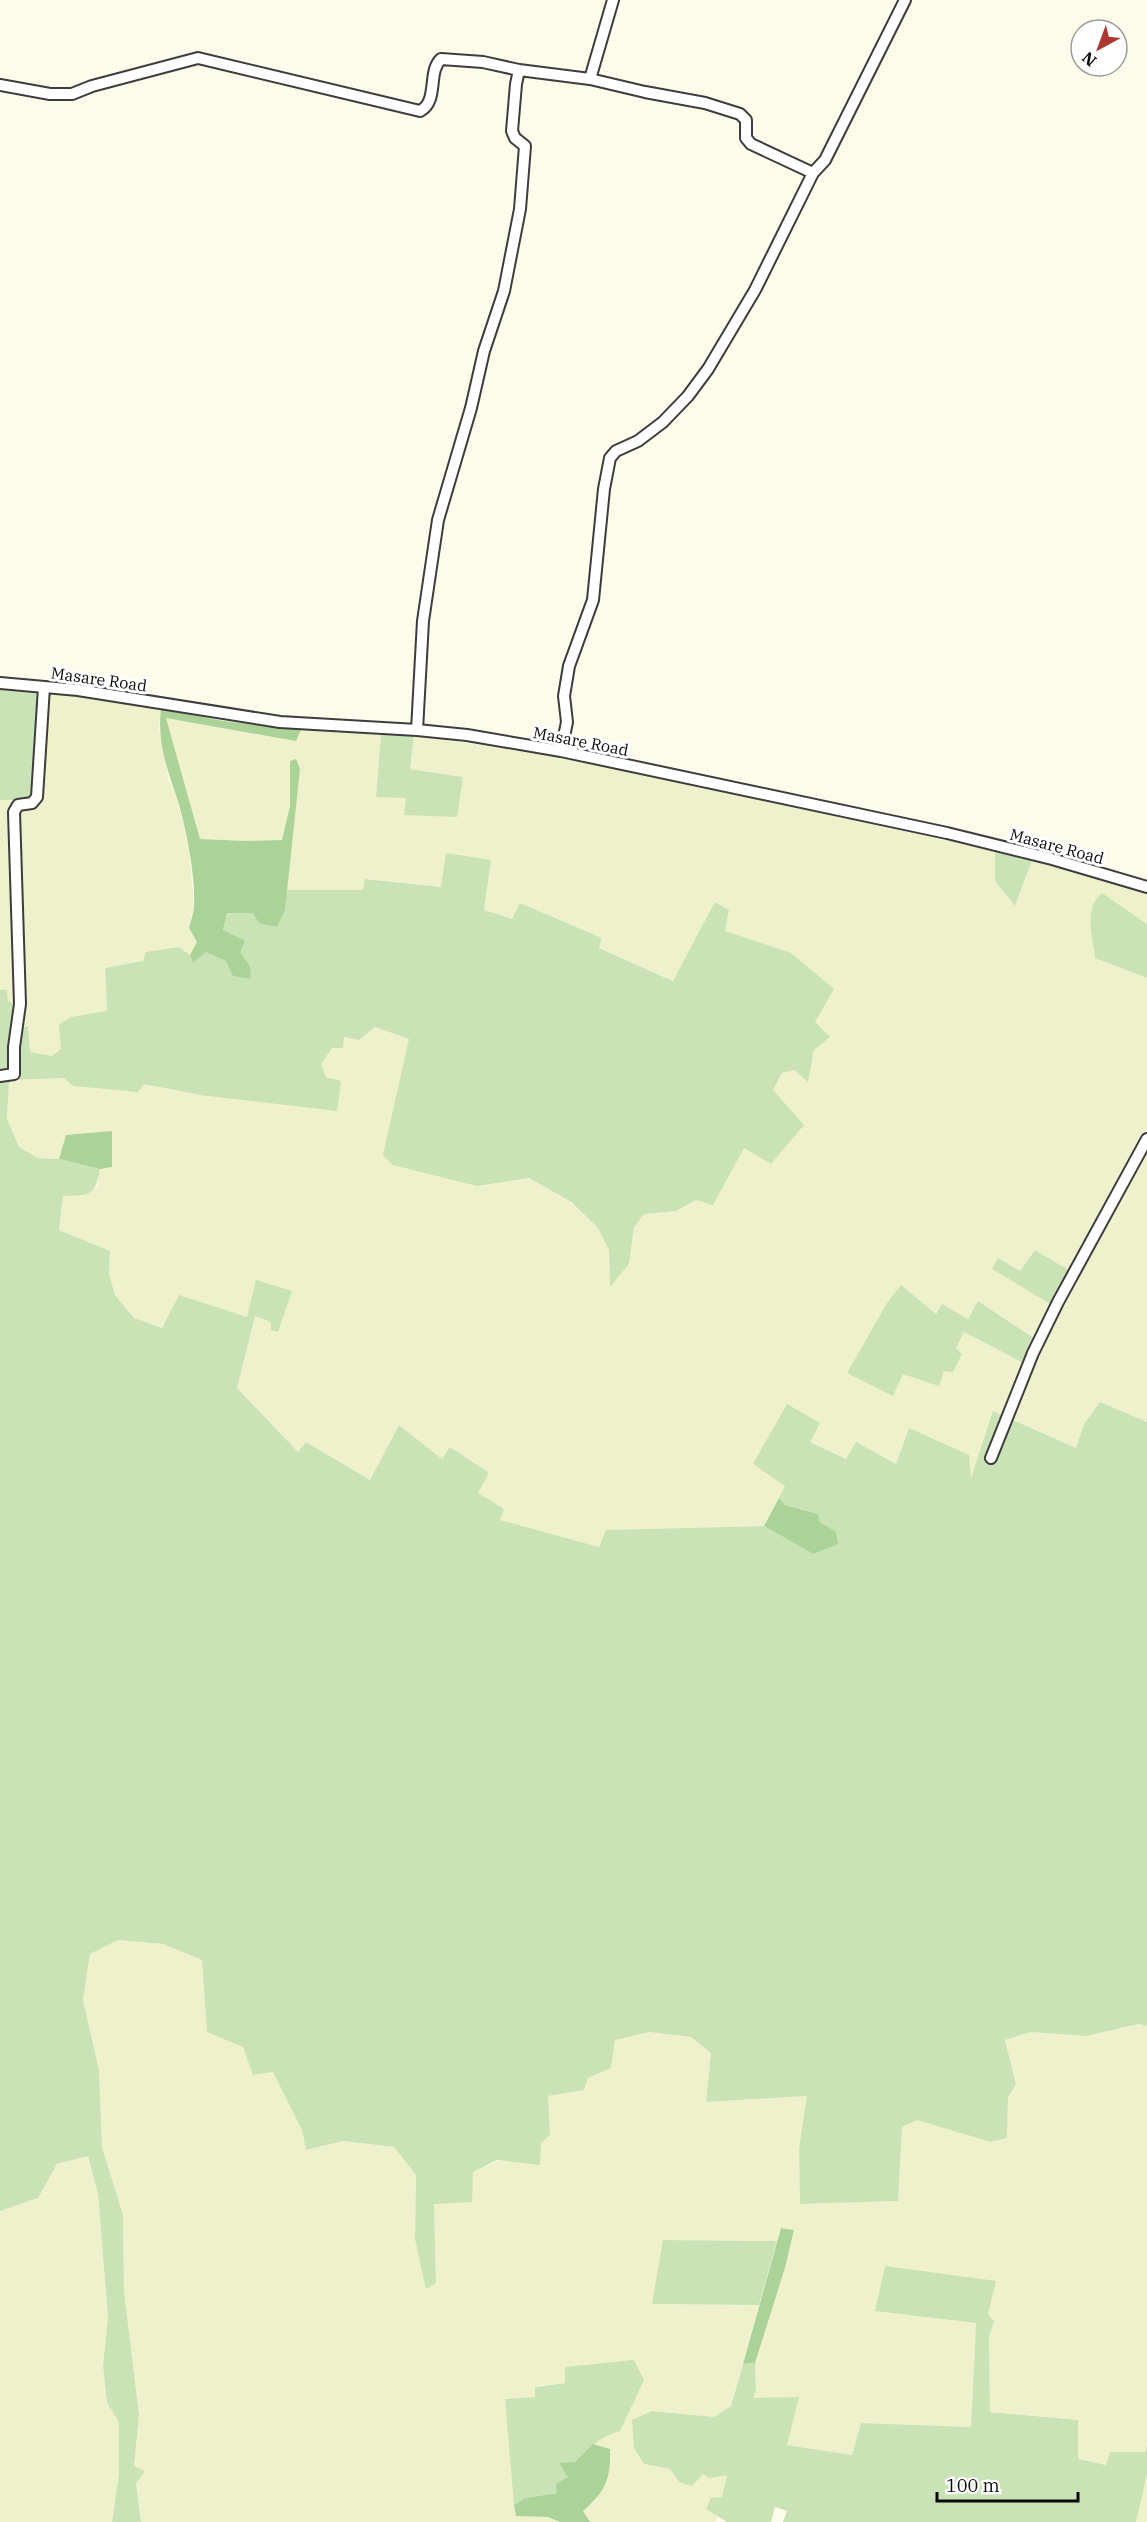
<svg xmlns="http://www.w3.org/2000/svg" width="1147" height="2522" font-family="'IBM Plex Serif',serif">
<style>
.farmland{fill:#eff0cc}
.green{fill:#c9e3b7}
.forest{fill:#abd397}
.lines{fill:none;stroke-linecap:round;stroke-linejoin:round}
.street-casing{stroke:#3d3d3d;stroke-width:14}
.street{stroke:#fff;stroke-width:10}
.labels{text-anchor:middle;stroke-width:6;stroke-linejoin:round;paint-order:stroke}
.street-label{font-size:16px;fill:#0a0a0a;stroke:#fff}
</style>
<rect width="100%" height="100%" fill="#fdfbe9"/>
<!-- farmland -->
<path class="farmland" d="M48 692 161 709 159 729 169 780 176 795 189 849 194 905 189 928 197 942 190 955 179 947 143 961 105 968 107 1012 71 1017 61 1050 51 1057 30 1052 28 1026 20 1028 25 1015 19 808 35 809 40 804Z
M165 717 296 740 301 730 381 734 376 797 463 777 410 769 414 736 552 754 995 851V881L1015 906 1032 860 1147 894V924L1102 894 1095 958 1147 978V1130L1070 1271 1035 1250 1020 1271 998 1258 993 1269 1052 1305 1035 1339 978 1301 968 1319 942 1304 936 1314 901 1285 893 1396 902 1374 944 1370 953 1372 962 1354 956 1348 964 1332 1034 1369 1052 1325 1147 1151V1422L1100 1402 1084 1424 1076 1448 994 1411 971 1480 909 1428 896 1464 856 1442 847 1459 810 1442 764 1526 607 1530 599 1547 499 1520 504 1509 477 1493 489 1473 450 1447 442 1459 399 1425 370 1480 306 1442 298 1452 237 1388 255 1316 271 1322 292 1291 247 1317 179 1296 162 1328 134 1318 115 1295 109 1274 110 1251 59 1230 63 1196 97 1187 100 1169 112 1167 66 1135 59 1159 38 1158 19 1147 7 1119 9 1083 14 1080 65 1078 73 1086 144 1084 200 1095 326 1077 320 1064 332 1048 344 1037 359 1040 375 1027 409 1039 477 1186 529 1178 571 1203 598 1228 609 1250 610 1286 629 1264 634 1227 644 1214 676 1211 696 1200 773 1090 782 1073 793 1070 808 1081 814 1050V1022L791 953 725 931 729 910 716 902 674 981 599 948 602 938 520 903 512 919 484 910 491 860 441 887 366 879 364 890H286L300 769 290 761V806L282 840 245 841 200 839Z
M0 800H11L17 1005 8 1001 7 990H0Z
M118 1940 163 1944 202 1960 207 2031 243 2047 273 2072 302 2130 306 2150 343 2141 394 2147 416 2175 415 2239 436 2283 434 2204 472 2172 541 2143 550 2135 548 2096 584 2090 588 2078 611 2068 614 2040 649 2032 691 2037 711 2053 706 2102 808 2096 799 2148 800 2204 898 2201 902 2127 917 2119 991 2142 1007 2138 1008 2098 1016 2084 1005 2040 1031 2032 1086 2036 1139 2024 1147 2026V2452H1110L1107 2465 1078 2459V2420L990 2412 989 2337 994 2321 885 2266 876 2311 976 2323 971 2427 861 2423 852 2455 787 2445 752 2398 756 2389 755 2363 785 2268 794 2230 781 2228 777 2241 663 2240 653 2304 759 2305 731 2406 714 2417 652 2411 644 2464 670 2469 679 2482 703 2474 727 2475 722 2498 706 2508 718 2516 715 2522H590L583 2511 597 2499 609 2450 593 2444 606 2435 565 2367V2383L536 2386V2397L505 2399 516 2515 548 2517 560 2522H141L134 2466 139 2415 124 2291 123 2215 102 2147 99 2070 83 2000 90 1954Z
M88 2156 98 2194 108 2318 103 2366 107 2403 119 2422V2474L112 2522H0V2211L38 2198 57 2164Z
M1147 2474V2522H1136L1142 2491Z"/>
<!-- green -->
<path class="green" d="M0 689 40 691 33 793 29 800H0Z
M381 734 414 736 410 769 463 777 457 817 404 815 406 798 376 797Z
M995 851 1032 860 1015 906 995 881Z
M446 853 491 860 484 910 512 919 520 903 602 938 599 948 673 981 715 902 729 910 725 931 791 953 834 989 815 1022 830 1037 814 1050 808 1082 794 1070 782 1073 773 1090 804 1125 771 1164 744 1148 713 1205 696 1200 676 1211 644 1214 634 1227 629 1264 610 1287 609 1250 598 1228 571 1202 529 1178 477 1186 393 1165 383 1155 409 1039 375 1027 359 1040 344 1037 343 1048H332L321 1064 326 1077 341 1081 337 1111 200 1095 144 1084 138 1092 73 1086 64 1078 14 1080 9 1083 7 1119 19 1147 38 1158 59 1159 100 1169C95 1197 89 1195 63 1196L59 1230 110 1251 109 1274 115 1295 134 1318 162 1328 179 1295 247 1317 256 1280 292 1291 278 1332 271 1330V1322L255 1316 237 1388 298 1452 306 1442 370 1480 399 1425 442 1459 450 1447 489 1473 478 1493 504 1509 500 1520 599 1547 606 1530 764 1526 813 1554 835 1532 820 1522 818 1514 785 1505 779 1498 785 1486 753 1464 787 1404 820 1423 810 1442 846 1459 856 1442 896 1464 909 1428 969 1455 971 1478 993 1411 1076 1448 1084 1424 1100 1402 1147 1422V2026L1139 2024 1086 2036 1031 2032 1005 2040 1016 2084 1008 2098 1007 2138 991 2142 917 2120 902 2127 898 2201 800 2204 799 2148 807 2096 706 2102 711 2053 691 2037 649 2032 615 2040 611 2068 588 2078 584 2090 548 2096 550 2135 541 2143 540 2165 497 2160 473 2172 472 2202 434 2204 436 2283 426 2289 415 2239 416 2175 394 2147 343 2141 306 2150 302 2130 273 2072 253 2075 243 2047 207 2032 202 1960 163 1944 118 1940 90 1954 83 2000 99 2070 102 2147 123 2215 124 2291 139 2415 134 2466 145 2471 136 2483 141 2522H112L119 2474V2422L107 2403 103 2366 108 2317 98 2194 88 2156 57 2164 38 2198 0 2211V1078L16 1076 20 1028 28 1026 30 1052 52 1056 61 1049 59 1024 71 1017 107 1011 105 968 143 961 146 952 179 947 190 955 193 962 206 951 226 961 250 966 223 930 227 913H253L285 910 286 890H363L365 879 441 887Z
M1102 893 1147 924V978L1095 958C1093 937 1083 908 1102 893Z
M0 990H7L8 1001 17 1005 11 1066 7 1072H0Z
M1035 1250 1070 1271 1052 1305 992 1269 998 1258 1020 1271Z
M901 1285 936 1314 942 1304 968 1319 978 1301 1035 1339 1025 1364 964 1332 956 1348 962 1354 953 1372 944 1371 939 1386 903 1374 893 1396 847 1373 887 1303Z
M663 2240 777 2241 759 2305 652 2304Z
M885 2266 996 2281 988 2314 994 2321 989 2337 990 2412 1078 2420V2459L1106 2465 1110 2452H1146L1147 2445V2474L1136 2522H783L787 2511 775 2507 771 2522H727L706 2509 711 2498 722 2497 727 2475 710 2478 703 2474 692 2486 679 2482 670 2469 644 2464 634 2448 632 2420 652 2411 714 2417 731 2406 743 2364 755 2363 756 2389 753 2398 799 2397 787 2445 852 2455 861 2423 971 2427 976 2323 875 2311Z
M634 2360 644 2380 620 2431C587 2440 575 2467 557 2493L525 2498 514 2505 505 2399 535 2397V2387L565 2383V2367Z"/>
<!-- forest -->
<path class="forest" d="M161 709 224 721 301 730 296 741 166 718 200 839 245 841 282 840 290 806V761L296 759 300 769 285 910 277 927 259 923 253 913H227L223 930 245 941 240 952 250 966 251 979 233 976 226 961 206 952 193 963 190 955 197 942 189 928C191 920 194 912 194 905 196 877 185 822 176 795 166 767 157 739 161 709Z
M112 1131V1167L100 1169 59 1159 66 1135Z
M779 1498 785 1505 818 1514 820 1522 836 1532 838 1544 813 1554 764 1526Z
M781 2228 794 2230 785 2268 755 2363 743 2364Z
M593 2444 610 2449C611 2479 605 2492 583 2511L590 2522H560L548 2517 516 2516 514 2505 525 2498 557 2493 556 2484 568 2477 559 2463 575 2462Z"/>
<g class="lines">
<defs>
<path id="street" d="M590 79 613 0
M0 85 50 94H72L92 86 198 58 420 111C439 101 427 72 441 59L483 62 519 70 590 79 645 92 705 103 740 114 746 120V138L751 144 813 173
M0 683 78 690 280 722 417 730 467 735 561 751 947 833 1052 859 1147 887
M417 730 423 621 438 520 471 408 484 351 504 291 520 209 525 146 515 138 512 131 516 84 519 70
M561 751 567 722 564 696 569 666 593 600 604 489 610 458 616 451 638 441 663 422 688 396 708 369 755 290 813 173 825 160 905 0
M0 1076 14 1074V1047L20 1004 14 812 18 805 32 803 37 797 44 687
M991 1458 1033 1353 1058 1302 1147 1139"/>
</defs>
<!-- street casing -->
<use href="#street" class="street-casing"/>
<!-- street -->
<use href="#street" class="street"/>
</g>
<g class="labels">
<!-- street labels -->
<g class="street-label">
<text transform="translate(99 679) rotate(8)" y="6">Masare Road</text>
<text transform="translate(581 741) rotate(11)" y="6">Masare Road</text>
<text transform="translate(1057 846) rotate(15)" y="6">Masare Road</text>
</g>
</g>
<!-- north arrow -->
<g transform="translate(1099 48) rotate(221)"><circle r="28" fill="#ffffff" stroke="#9d9d9d" stroke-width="1.5"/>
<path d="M0-4.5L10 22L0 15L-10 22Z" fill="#ac3830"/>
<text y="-9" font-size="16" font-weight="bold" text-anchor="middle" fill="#0a0a0a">N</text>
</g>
<!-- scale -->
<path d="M937 2492v9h141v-9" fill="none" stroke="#0a0a0a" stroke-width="3"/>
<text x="946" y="2492" font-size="18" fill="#0a0a0a" stroke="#ffffff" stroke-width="4.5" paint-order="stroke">100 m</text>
</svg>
